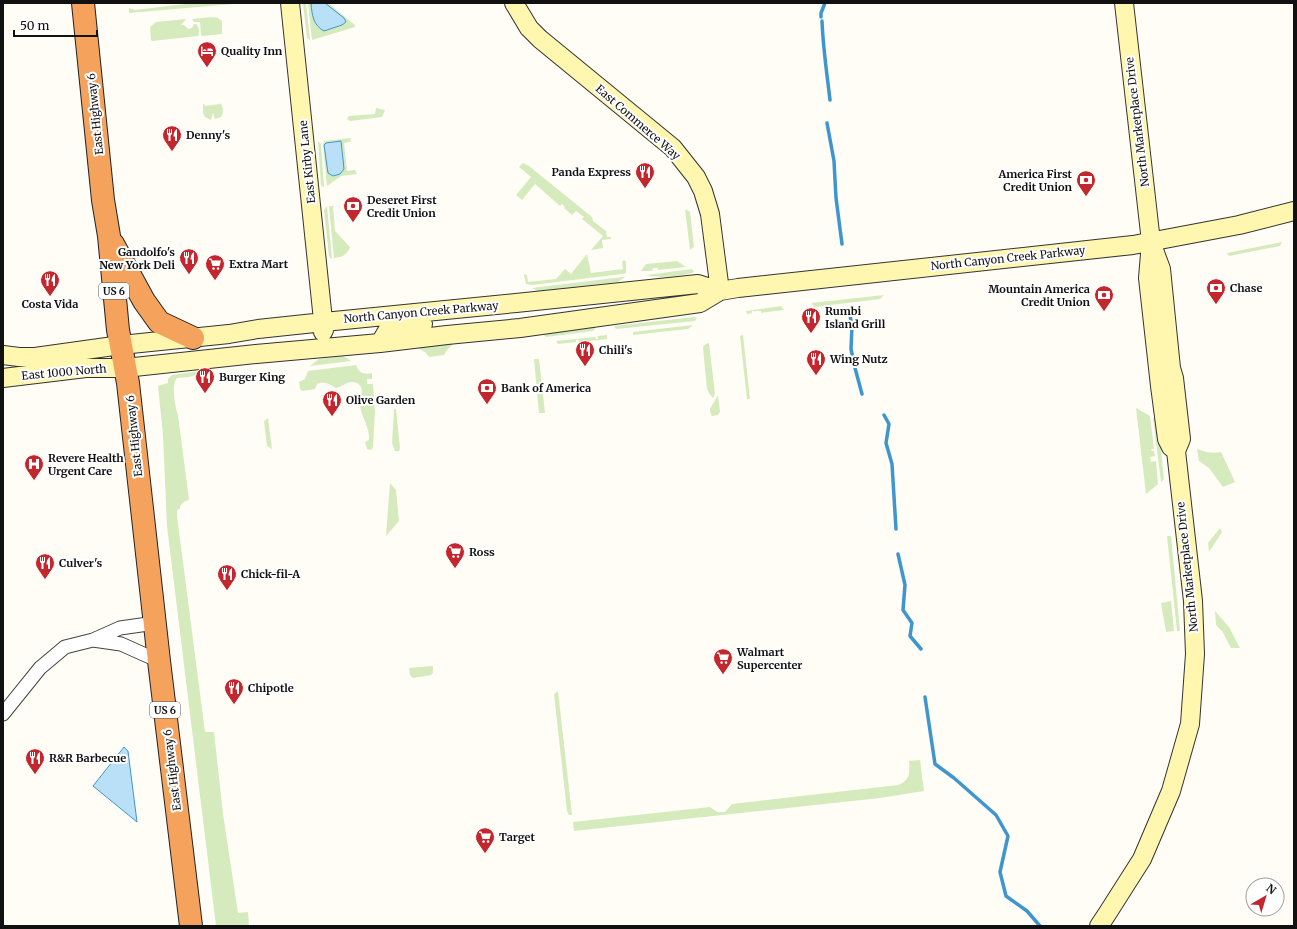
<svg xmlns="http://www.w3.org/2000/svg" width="1297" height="929" font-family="Merriweather,serif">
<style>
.green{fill:#d5ebbd}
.water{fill:#b9e0f7;stroke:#3f96cf}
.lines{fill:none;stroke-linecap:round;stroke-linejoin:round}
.stream{stroke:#3f96cf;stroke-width:3.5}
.street-casing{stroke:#444;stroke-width:15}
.secondary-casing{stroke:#333;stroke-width:20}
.highway-casing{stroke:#222;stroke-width:24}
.street{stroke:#fff;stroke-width:13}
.secondary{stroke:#fff6b0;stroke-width:18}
.highway{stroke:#f5a25d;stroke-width:22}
.labels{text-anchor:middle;stroke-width:4;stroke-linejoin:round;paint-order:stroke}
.shield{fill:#fff;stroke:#585858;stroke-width:1}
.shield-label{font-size:10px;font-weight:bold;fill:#111}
.poi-label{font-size:11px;font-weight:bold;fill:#111;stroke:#fff;text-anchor:start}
.street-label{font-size:11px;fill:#111;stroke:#fff}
</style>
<rect width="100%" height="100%" fill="#fffdf5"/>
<!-- green -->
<path class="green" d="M193 3H245L129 13V8L135 10Z
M303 3H306L310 40 307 38Z
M308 3H328L355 25V27L312 40Z
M212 17 218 18 222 21V34L203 36 201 35 200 22H194L192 19Z
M186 19 181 25H184L188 29 192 28 194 24H196C199 26 200 33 198 36L152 41 151 40 150 27 156 22Z
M220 103C223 105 224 113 221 117L215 119 213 113 211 120 205 117 203 113V104H204L205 106 220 104Z
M376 108 385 110 382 117 350 121 347 119 349 116 375 114Z
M351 138 350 142 344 143 347 171 355 170 357 174 341 176 327 186 323 144 324 141Z
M318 141 321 144 324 187 321 186Z
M523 163 529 166 592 217 593 221 606 231 607 237H611V239L602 240 603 248 591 250 603 236 582 219 584 217 576 211 572 215 564 208 565 207 562 204 560 206 535 184 522 200 516 195 531 177 519 167Z
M327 206 332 258 331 259 329 256 324 210Z
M329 206H333L335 231 350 247C347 255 343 257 334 258Z
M685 209 690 212 694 247 690 250Z
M1282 242 1280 246 1229 256 1227 253Z
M587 254 591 273 623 269 622 262 624 260 626 262V273L622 274 532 285 526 284 524 275 525 274 527 275 528 282 556 279 565 269 571 274Z
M677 261 686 267 658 270V268H653L652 271H641L646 264Z
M692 269 694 272C686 276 654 279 647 275Z
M623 277H625L618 282 538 291 532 288Z
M884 295 880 299 815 307 811 303Z
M781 306 784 310 761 313V311H755V313L754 311H752V313L747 314 746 311Z
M694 317 697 318 695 321 616 329 614 326Z
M693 325 688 329 633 335V332Z
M596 327 593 331 546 337 543 334Z
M607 335V339L579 342 578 339 576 340V342L558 344 556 341 595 337 596 339H598V336Z
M743 335 750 399H747L740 336Z
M454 343 447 350 444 355 429 357 426 353 418 348Z
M709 343 715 394 713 398 709 393 707 389 703 348 704 345Z
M343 356 351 361 310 366 319 359Z
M534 359H539L545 413H539Z
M356 365C359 373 364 375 372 373V379H367V384H373L375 412 373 446 372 449 370 450 367 449 365 442 369 440C370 428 362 418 360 406 359 398 366 388 357 383 348 379 343 387 336 388 329 384 325 381 317 384L315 389 302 391 300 389 299 382 305 379 308 371Z
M200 371C196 378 184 377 177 378 171 384 175 407 178 415L189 500C184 501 180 504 180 509H178L177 512V516L205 732H214L223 814 238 913 248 912 249 926H216L167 526 163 435 158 386 168 383V379L172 375Z
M718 395 720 412 718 415 712 416 710 412V409Z
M1136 408 1150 416 1154 449H1151L1152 451H1154L1155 456 1150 457 1151 462 1156 461 1158 484 1146 494Z
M394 409H396L400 448 399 451H395L392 443Z
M268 418 272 449 267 446 264 421Z
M1153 418 1158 421 1164 479 1161 482Z
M1197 449C1205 452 1213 454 1221 452L1235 482 1223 487 1209 468 1199 461Z
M390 483 396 490 399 521 386 536Z
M1220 528 1222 532 1209 552 1208 543Z
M1167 536H1171L1180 631H1177Z
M1171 601 1174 631 1166 632 1161 603Z
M1215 611 1229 627 1240 648H1231L1222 631 1216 625Z
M433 666V673L431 675 413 678 410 675 409 668Z
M558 691 572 815H569L567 811 554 694Z
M920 760 924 791 880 798 574 831 573 822 710 807 717 812H725L732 804 898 785C910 781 910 772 909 761Z"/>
<!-- water -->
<path class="water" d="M311 3H325L344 18 346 22 342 25 324 31C313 25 312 15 311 3Z
M341 141 344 169 340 174 333 176 328 173 324 145 326 143Z
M124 747 128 751 137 822 93 786Z"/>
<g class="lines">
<!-- stream -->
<path class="stream" d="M821 17V13L825 3
M822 21C823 48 827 74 830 100
M827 123 834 161 836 198 842 244
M849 311 852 325 851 349 855 368 862 394
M884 415 889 424 886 443 892 464 896 529
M898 554 905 585 903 610 912 623 910 636 921 649
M925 697 935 764 954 778 996 815 1008 836 1000 872 1006 896 1027 911 1040 926"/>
<defs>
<path id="street" d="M93 640 121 644 159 661
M3 714 40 668 65 647 93 640 120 628 155 623"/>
<path id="secondary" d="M290 3 324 330 323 332
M514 3 529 28 540 39 673 148 696 177 703 191 710 214 720 291
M1124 3 1151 242 1148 278 1160 386 1167 439 1171 447 1176 451
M380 343 387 331 394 328 423 324
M3 355 19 357H35L121 345 229 334 258 329 324 322 516 303 698 284 720 291
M3 378 86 368H125L256 354 380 343 447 335 520 328 700 303 720 291 738 288 1133 245 1239 225 1294 211
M1099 926 1107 914 1142 859 1148 845 1171 791 1190 724 1195 654 1193 601 1176 451 1181 439 1174 378 1171 368 1161 269 1151 242"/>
<path id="highway" d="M83 3 103 200 109 236 118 330 128 383 159 661 191 926
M113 244 144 301 159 322 193 338"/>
</defs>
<!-- street casing -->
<use href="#street" class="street-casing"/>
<!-- secondary casing -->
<use href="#secondary" class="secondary-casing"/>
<!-- highway casing -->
<use href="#highway" class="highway-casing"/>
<!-- street -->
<use href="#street" class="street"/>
<!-- secondary -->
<use href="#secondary" class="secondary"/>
<!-- highway -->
<use href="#highway" class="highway"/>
</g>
<!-- icons -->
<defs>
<symbol id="hotel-pin" viewBox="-11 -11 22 30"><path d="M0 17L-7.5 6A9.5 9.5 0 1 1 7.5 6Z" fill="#c4262e" stroke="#fff"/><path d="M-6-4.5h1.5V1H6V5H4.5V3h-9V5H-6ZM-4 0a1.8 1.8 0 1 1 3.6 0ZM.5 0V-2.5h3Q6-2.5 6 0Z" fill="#fff"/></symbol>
<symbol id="restaurant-pin" viewBox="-11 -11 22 30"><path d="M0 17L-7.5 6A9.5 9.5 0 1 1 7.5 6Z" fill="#c4262e" stroke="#fff"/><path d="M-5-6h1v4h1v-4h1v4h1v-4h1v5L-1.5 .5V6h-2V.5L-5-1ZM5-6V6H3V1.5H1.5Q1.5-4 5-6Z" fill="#fff"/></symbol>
<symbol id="bank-pin" viewBox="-11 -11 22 30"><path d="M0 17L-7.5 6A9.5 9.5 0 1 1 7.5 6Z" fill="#c4262e" stroke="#fff"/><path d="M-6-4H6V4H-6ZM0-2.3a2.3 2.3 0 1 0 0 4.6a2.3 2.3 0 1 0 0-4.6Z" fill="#fff"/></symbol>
<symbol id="supermarket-pin" viewBox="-11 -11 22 30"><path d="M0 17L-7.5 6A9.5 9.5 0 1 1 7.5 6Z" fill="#c4262e" stroke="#fff"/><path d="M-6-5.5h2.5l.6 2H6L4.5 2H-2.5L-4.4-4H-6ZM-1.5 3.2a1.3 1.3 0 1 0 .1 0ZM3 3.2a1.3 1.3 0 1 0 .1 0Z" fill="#fff"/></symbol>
<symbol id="hospital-pin" viewBox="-11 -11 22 30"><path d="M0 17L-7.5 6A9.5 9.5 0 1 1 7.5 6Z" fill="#c4262e" stroke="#fff"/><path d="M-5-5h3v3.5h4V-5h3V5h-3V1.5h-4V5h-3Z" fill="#fff"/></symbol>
</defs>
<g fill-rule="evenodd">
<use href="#hotel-pin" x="196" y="40" width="22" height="30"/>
<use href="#restaurant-pin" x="161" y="124" width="22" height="30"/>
<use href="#restaurant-pin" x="634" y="161" width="22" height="30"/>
<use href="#bank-pin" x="1075" y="169" width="22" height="30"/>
<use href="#bank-pin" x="342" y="195" width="22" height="30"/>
<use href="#restaurant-pin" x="178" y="247" width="22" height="30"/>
<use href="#supermarket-pin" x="204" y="253" width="22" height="30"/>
<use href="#restaurant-pin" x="39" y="269" width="22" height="30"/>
<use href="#bank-pin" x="1205" y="277" width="22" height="30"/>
<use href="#bank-pin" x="1093" y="284" width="22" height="30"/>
<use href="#restaurant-pin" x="800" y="306" width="22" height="30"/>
<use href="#restaurant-pin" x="574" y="339" width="22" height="30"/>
<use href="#restaurant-pin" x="805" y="348" width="22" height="30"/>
<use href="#restaurant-pin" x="194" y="366" width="22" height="30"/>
<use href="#bank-pin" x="476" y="377" width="22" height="30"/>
<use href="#restaurant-pin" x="321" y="389" width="22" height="30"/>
<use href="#hospital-pin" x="23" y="453" width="22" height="30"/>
<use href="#supermarket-pin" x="444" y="541" width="22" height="30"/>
<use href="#restaurant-pin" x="34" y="552" width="22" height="30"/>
<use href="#restaurant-pin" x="216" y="563" width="22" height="30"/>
<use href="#supermarket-pin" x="712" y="647" width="22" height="30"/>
<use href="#restaurant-pin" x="223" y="677" width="22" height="30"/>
<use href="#restaurant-pin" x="24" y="747" width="22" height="30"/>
<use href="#supermarket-pin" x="474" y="826" width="22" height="30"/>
</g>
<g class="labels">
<!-- shield labels -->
<g class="shield">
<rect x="99" y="283" width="30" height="16" rx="3"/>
<rect x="150" y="702" width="30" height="16" rx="3"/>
</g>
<g class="shield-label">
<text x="114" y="295">US 6</text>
<text x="165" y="714">US 6</text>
</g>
<!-- poi labels -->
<g class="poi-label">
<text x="221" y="55">Quality Inn</text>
<text x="186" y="139">Denny's</text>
<text x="631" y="176" text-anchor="end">Panda Express</text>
<text x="1072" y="178" text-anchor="end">America First<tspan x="1072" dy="13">Credit Union</tspan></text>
<text x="367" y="204">Deseret First<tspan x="367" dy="13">Credit Union</tspan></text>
<text x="175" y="256" text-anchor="end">Gandolfo's<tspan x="175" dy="13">New York Deli</tspan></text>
<text x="229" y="268">Extra Mart</text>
<text x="1230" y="292">Chase</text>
<text x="1090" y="293" text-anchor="end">Mountain America<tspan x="1090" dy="13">Credit Union</tspan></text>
<text x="50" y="308" text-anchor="middle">Costa Vida</text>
<text x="825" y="315">Rumbi<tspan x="825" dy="13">Island Grill</tspan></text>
<text x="599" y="354">Chili's</text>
<text x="830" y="363">Wing Nutz</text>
<text x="219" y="381">Burger King</text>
<text x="501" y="392">Bank of America</text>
<text x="346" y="404">Olive Garden</text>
<text x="48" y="462">Revere Health<tspan x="48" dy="13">Urgent Care</tspan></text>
<text x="469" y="556">Ross</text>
<text x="59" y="567">Culver's</text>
<text x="241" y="578">Chick-fil-A</text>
<text x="737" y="656">Walmart<tspan x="737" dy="13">Supercenter</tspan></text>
<text x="248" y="692">Chipotle</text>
<text x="49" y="762">R&amp;R Barbecue</text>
<text x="499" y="841">Target</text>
</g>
<!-- street labels -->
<g class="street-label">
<text transform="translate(95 114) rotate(-96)" y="4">East Highway 6</text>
<text transform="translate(638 122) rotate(41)" y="4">East Commerce Way</text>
<text transform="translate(1137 122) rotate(-97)" y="4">North Marketplace Drive</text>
<text transform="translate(307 162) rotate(-96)" y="4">East Kirby Lane</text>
<text transform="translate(1008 258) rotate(-6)" y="4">North Canyon Creek Parkway</text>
<text transform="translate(421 312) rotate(-5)" y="4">North Canyon Creek Parkway</text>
<text transform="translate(64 372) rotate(-5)" y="4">East 1000 North</text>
<text transform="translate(134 436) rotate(-96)" y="4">East Highway 6</text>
<text transform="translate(1187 567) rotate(-96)" y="4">North Marketplace Drive</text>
<text transform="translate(172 770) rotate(-97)" y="4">East Highway 6</text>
</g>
</g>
<!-- border -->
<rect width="1297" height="929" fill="none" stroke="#111111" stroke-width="8"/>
<!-- north arrow -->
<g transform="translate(1265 897) rotate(38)"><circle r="19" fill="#ffffff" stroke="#a0a0a0"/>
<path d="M0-3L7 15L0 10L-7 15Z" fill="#c4262e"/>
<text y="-6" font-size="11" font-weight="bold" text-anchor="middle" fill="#111111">N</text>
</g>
<!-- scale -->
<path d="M14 30v6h83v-6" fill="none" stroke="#111111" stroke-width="2"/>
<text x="20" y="30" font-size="12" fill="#111111" stroke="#ffffff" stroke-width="3" paint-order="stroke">50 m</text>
</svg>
